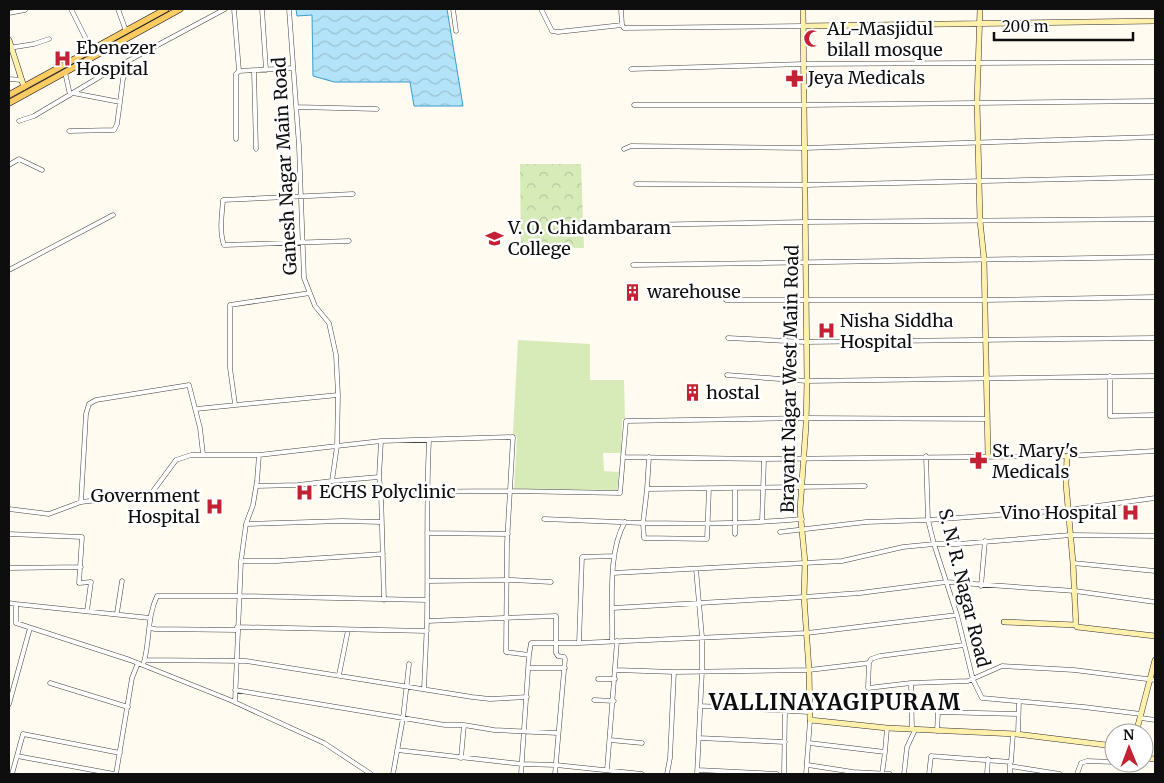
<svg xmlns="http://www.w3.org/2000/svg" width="1164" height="783" font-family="Merriweather,serif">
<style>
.grass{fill:#d6ebb8}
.park{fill:url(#park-crowns)}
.water{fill:url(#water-waves);stroke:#389ed1}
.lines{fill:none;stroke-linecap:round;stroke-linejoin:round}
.street-casing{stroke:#414141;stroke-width:5}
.secondary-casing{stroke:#303030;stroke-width:6}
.primary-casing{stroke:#1f1f1f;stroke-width:7}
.street{stroke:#fff;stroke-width:4}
.secondary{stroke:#fff0ab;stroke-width:5}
.primary{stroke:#fccc63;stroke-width:5.5}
.labels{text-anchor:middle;stroke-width:5;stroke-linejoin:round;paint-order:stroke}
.poi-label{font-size:18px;fill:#0e0e0e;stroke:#fff;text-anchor:start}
.street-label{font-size:18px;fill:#0e0e0e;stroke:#fff}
.district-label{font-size:22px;font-weight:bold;letter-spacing:1px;fill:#0e0e0e;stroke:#fff}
</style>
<defs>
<pattern id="park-crowns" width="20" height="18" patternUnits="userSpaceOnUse" patternTransform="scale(1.25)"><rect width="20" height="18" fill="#d6ebb8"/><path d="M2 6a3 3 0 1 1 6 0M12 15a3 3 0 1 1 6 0" fill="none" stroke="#b6c89d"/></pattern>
<pattern id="water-waves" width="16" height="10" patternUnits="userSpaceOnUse" patternTransform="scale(1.25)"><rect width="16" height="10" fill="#b3e3f8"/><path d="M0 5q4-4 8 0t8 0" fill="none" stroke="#99c2d3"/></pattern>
</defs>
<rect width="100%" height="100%" fill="#fffbf0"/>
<!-- grass -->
<path class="grass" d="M518 340 590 344V380H624L625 419H622L621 453H603L604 471 619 472 617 490 514 489 517 437 513 433Z"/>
<!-- park -->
<path class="park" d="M520 164H581L584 248 521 249Z"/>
<!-- water -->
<path class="water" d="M296 9H447L463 106H414L410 82H334L313 76 312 15 297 16Z"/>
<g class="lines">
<defs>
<path id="street" d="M71 9 94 55
M118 9 126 31
M234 9 239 71 236 74V139
M262 9 266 70
M453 9 456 31
M541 9 552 31 558 32 622 25
M621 9 622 25 624 28 803 26
M9 13 25 10
M9 48 34 44 49 39
M631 69 804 64 1155 62
M239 71 293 68
M254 71 256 149
M65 72 70 95
M9 79 22 80
M120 102 125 63
M634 105H805L1155 101
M296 107 377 109
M19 121 34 116 113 69 225 9
M69 131 114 130 117 124 120 102 73 93
M624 149 631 146 805 148 1155 137
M9 165 19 159 42 170
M636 184 805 185 1155 177
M635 225 806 222 1155 219
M349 241 224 245C219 231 222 214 223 200L353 194
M633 265 1155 257
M9 270 113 215
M726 300H984L1155 297
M728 338 805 342 1155 338
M727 375 807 381 1155 376
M1110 376V416L1155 415
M235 404 230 368V305L310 293
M196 409 338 395
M926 456 928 520 934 544 957 615 973 680 982 698 1084 707 1141 714
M623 457 764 459 1067 456 1155 451
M379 477 381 441
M332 481 379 477 381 492 511 491 620 493 626 421 806 418 987 419
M256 486 298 485 332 481 337 446 381 441 513 437 507 543 506 652 529 655
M709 488 707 539 644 538 643 523C696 524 749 524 802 519
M735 488V534
M647 489 649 457
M381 492 384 600
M81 502 86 414 89 404 96 400 189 385 200 428 203 454
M9 509 49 514 81 502 151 494 176 460 191 455H259L337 446 338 395 336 355 329 323 315 306 304 278 299 146 289 9
M544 519 643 523 647 489 865 486
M762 522 764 459
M246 524 342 521 381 522
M780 532 866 522 928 520 1068 510 1155 498
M427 533 508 534
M9 534 82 537 79 583 91 582 87 611
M241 561H277L383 554
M1073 563 1155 571
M9 568 81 567
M696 569 702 637V671L697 774
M613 573 842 561 903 547 934 544H958L1071 535 1155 536
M428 581 512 580 551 582
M981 586 985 541
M9 603 16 604V623L130 660 230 700 324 743 371 774
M16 604 150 618
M613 608 804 597 860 593 946 582 1075 591 1155 602
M117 613 122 581
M427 621C428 561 426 501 429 441
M237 627 427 631
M150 628 155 629 237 630
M612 641C613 605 607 552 625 522
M579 643 807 633 957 615
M145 660 246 661 472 697 490 699 527 697
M144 662C150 640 147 617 157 596H239L427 600
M869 663 871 659 880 656 964 645
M528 668H565
M616 670 674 672 809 670 869 663 868 688 911 683 968 681 1002 666 1074 670 1155 680
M339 675 348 630
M598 679H615
M50 683 128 707
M911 683 912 729
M424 689 427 621 556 616V653L558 656 564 657 565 659 555 774
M235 690 445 725H464L494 730 558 733
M594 700 614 701
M235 702 241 561 246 524 253 505 257 481 259 455
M9 704 30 628
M701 706 809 712
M1141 718 1155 720
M937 731 938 712 1018 714
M1018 734 1019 701
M699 738 785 742
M610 740 642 743
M809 743 885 752 882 774
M397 750 522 764 556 765 642 774
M885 752 887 728
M17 756 114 774
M461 758 464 725
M808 765 853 772 890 774
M1010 766 1060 774
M607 770 617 641
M698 770 777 774
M12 774 23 734 120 753
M116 774 132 678 138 663
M393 774 403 718 409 664
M521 774 529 655 531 643H579L582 557 614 556
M667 774 670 758 674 672
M784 774 785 711
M806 774 810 720
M904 774 907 747 915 730
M929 774 931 756 1011 762 1013 734
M987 774 988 759
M1010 774V764
M1077 774 1081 763 1087 761 1114 762"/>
<path id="secondary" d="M803 9 807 381 806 425 800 510 805 562 804 597 809 670 810 720 887 728 1016 734 1114 746
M980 9 977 102 980 221 984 259 988 456
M803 26 1155 21
M9 40 24 87
M1067 456 1066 484 1073 563 1076 625
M1004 622 1076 625 1077 627 1155 636
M1136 733 1155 660
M1144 758 1155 759"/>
<path id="primary" d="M9 95 166 9
M9 103 180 9"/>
</defs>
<!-- street casing -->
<use href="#street" class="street-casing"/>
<!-- secondary casing -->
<use href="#secondary" class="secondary-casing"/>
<!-- primary casing -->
<use href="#primary" class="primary-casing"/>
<!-- street -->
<use href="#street" class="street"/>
<!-- secondary -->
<use href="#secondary" class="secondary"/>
<!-- primary -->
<use href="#primary" class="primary"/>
</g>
<!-- icons -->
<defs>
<symbol id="mosque-bare" viewBox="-9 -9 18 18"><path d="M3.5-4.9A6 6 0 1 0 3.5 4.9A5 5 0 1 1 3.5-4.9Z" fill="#c32234" stroke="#fff" stroke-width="2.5" paint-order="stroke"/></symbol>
<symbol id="hospital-bare" viewBox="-9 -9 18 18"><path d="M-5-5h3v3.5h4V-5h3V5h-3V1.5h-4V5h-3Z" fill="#c32234" stroke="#fff" stroke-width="2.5" paint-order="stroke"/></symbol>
<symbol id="pharmacy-bare" viewBox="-9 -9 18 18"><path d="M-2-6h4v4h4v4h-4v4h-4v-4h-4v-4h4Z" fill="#c32234" stroke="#fff" stroke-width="2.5" paint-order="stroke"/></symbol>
<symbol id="university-bare" viewBox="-9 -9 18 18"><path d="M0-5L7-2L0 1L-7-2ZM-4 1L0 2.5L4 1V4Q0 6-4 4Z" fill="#c32234" stroke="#fff" stroke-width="2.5" paint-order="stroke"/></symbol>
<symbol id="building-bare" viewBox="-9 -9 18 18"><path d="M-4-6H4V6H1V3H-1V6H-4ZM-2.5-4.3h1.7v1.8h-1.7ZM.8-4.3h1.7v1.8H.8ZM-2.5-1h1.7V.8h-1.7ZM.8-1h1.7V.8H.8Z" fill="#c32234" stroke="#fff" stroke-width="2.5" paint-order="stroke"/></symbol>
</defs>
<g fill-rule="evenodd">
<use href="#mosque-bare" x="800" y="26" width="25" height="25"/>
<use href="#hospital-bare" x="50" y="46" width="25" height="25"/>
<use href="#pharmacy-bare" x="782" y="66" width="25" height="25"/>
<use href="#university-bare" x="482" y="226" width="25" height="25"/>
<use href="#building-bare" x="620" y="280" width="25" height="25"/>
<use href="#hospital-bare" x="814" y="318" width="25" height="25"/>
<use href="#building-bare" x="680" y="380" width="25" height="25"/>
<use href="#pharmacy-bare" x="966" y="448" width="25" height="25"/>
<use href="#hospital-bare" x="292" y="480" width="25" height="25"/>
<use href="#hospital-bare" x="202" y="494" width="25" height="25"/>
<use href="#hospital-bare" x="1118" y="500" width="25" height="25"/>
</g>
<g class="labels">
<!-- poi labels -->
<g class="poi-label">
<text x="827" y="35">AL-Masjidul<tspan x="827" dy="21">bilall mosque</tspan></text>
<text x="76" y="54">Ebenezer<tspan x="76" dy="21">Hospital</tspan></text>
<text x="808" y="84">Jeya Medicals</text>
<text x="508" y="234">V. O. Chidambaram<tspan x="508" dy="21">College</tspan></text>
<text x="647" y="298">warehouse</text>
<text x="840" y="327">Nisha Siddha<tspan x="840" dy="21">Hospital</tspan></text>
<text x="706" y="399">hostal</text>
<text x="992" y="457">St. Mary's<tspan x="992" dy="21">Medicals</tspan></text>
<text x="319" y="498">ECHS Polyclinic</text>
<text x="200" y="502" text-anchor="end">Government<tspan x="200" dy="21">Hospital</tspan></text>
<text x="1117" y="519" text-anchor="end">Vino Hospital</text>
</g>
<!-- street labels -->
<g class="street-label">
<text transform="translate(285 166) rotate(-93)" y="6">Ganesh Nagar Main Road</text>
<text transform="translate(790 379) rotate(-89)" y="6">Brayant Nagar West Main Road</text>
<text transform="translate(964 588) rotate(76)" y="6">S. N. R. Nagar Road</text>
</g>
<!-- district labels -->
<g class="district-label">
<text x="835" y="710">VALLINAYAGIPURAM</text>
</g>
</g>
<!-- border -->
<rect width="1164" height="783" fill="none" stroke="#0e0e0e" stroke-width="20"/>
<!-- north arrow -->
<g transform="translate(1129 748) rotate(359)"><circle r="24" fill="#ffffff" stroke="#9f9f9f"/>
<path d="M0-4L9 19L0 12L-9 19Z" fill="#c32234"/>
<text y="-8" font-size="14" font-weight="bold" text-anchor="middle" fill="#0e0e0e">N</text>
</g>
<!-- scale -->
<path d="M994 32v8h139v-8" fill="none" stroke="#0e0e0e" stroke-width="2.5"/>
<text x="1002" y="32" font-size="15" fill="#0e0e0e" stroke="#ffffff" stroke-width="4" paint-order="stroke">200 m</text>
</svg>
